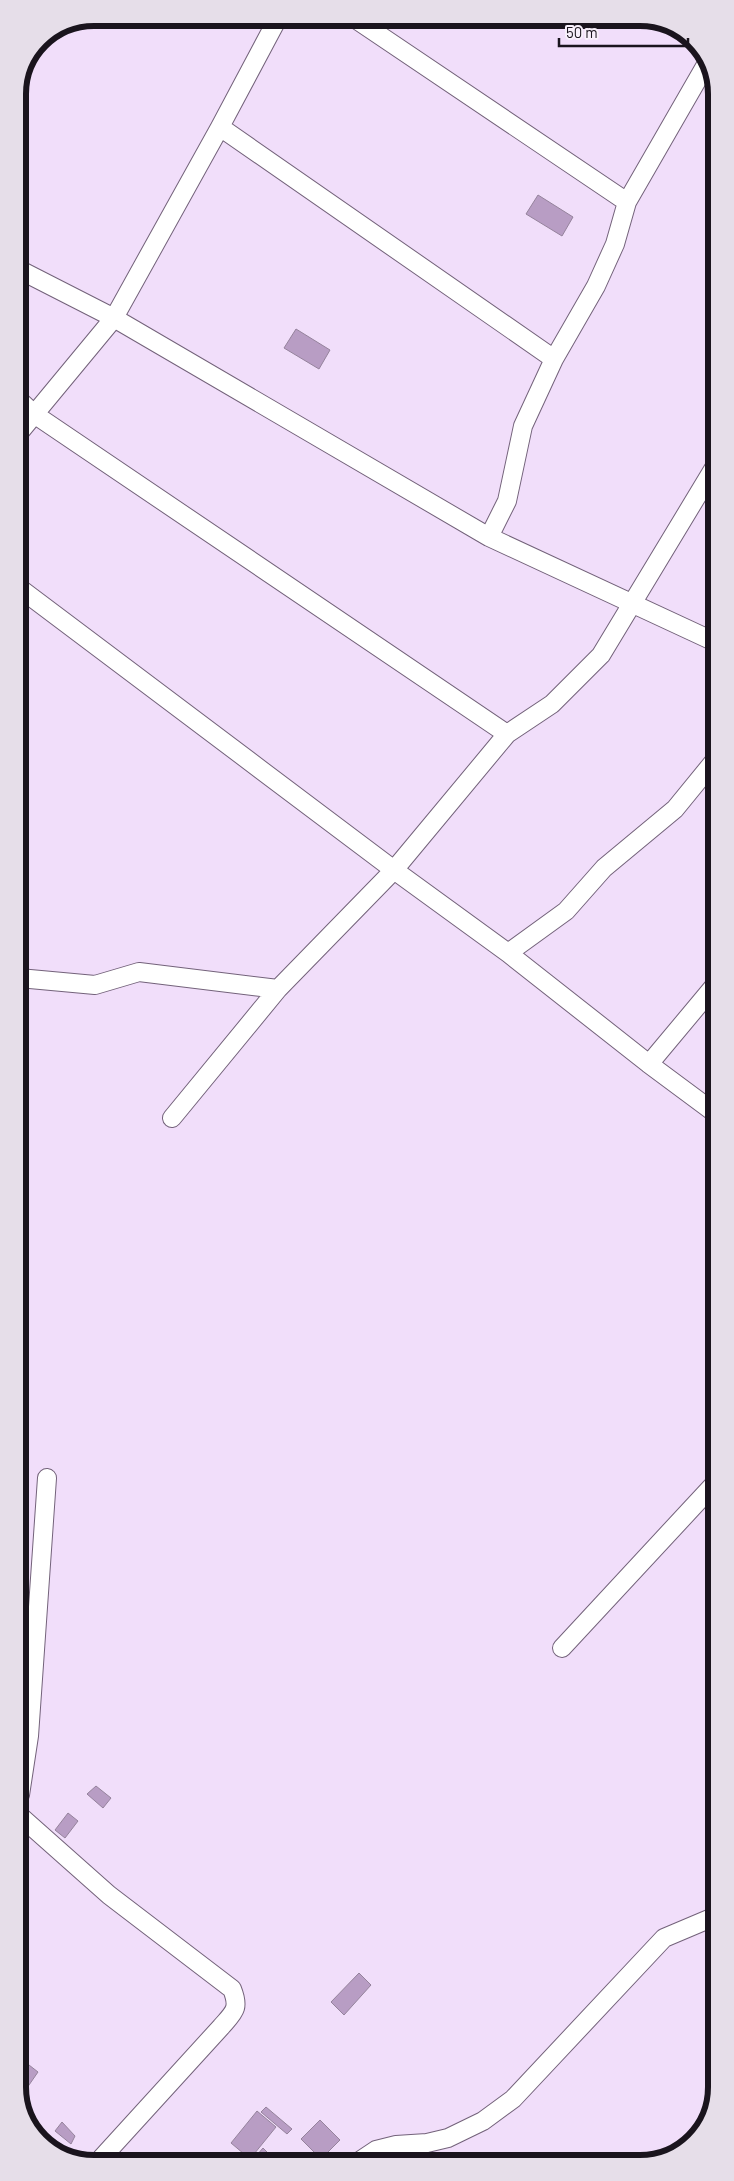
<svg xmlns="http://www.w3.org/2000/svg" width="734" height="2181" font-family="Barlow,sans-serif">
<style>
.building{fill:#b89dc4;stroke:#95839c}
.lines{fill:none;stroke-linecap:round;stroke-linejoin:round}
.minor-casing{stroke:#73627a;stroke-width:20}
.minor{stroke:#fff;stroke-width:18}
.rim{fill:none;stroke:#1a141d;stroke-width:6}
</style>
<rect width="100%" height="100%" fill="#f1defa"/>
<!-- building -->
<path class="building" d="M538 195 573 217 562 236 526 214Z
M296 329 330 350 319 369 284 348Z
M96 1786 111 1798 103 1808 87 1794Z
M68 1813 78 1821 65 1838 55 1830Z
M359 1973 371 1985 344 2015 331 2002Z
M20 2058 38 2072 20 2098Z
M266 2107 292 2129 287 2134 261 2112Z
M257 2111 276 2127 250 2159 231 2143Z
M320 2120 340 2140 321 2159 301 2139Z
M62 2122 75 2136 71 2144 55 2131Z
M263 2148 272 2157 267 2163H250Z"/>
<g class="lines">
<defs>
<path id="minor" d="M354 18 627 202
M220 127 554 359
M18 269 114 318 220 127 278 18
M18 399 34 414 507 734
M18 434 114 318 489 537 715 642
M489 537 507 501 523 426 554 359 596 286 615 244 627 202 707 63
M18 587 394 870 508 953 649 1064 715 1113
M508 953 566 911 604 868 675 809 715 760
M19 978 95 985 139 972 278 989
M649 1064 715 985
M172 1118 278 989 394 870 507 734 552 704 601 655 714 468
M562 1648 716 1482
M20 1795 29 1736 47 1478
M20 1816 109 1895 232 1989C240 2009 234 2012 221 2027L97 2163
M358 2162 376 2150 396 2145 427 2143 448 2138 483 2121 513 2099 664 1938 716 1916"/>
</defs>
<!-- minor casing -->
<use href="#minor" class="minor-casing"/>
<!-- minor -->
<use href="#minor" class="minor"/>
</g>
<!-- crop -->
<path d="M0 0H734V2181H0ZM94 26H640A68 68 0 0 1 708 94V2087A68 68 0 0 1 640 2155H94A68 68 0 0 1 26 2087V94A68 68 0 0 1 94 26Z" fill="#e6dee9" fill-rule="evenodd"/>
<path class="rim" d="M94 26H640A68 68 0 0 1 708 94V2087A68 68 0 0 1 640 2155H94A68 68 0 0 1 26 2087V94A68 68 0 0 1 94 26Z"/>
<!-- scale -->
<path d="M559 38v8h129v-8" fill="none" stroke="#1a141d" stroke-width="2.5"/>
<text x="566" y="38" font-size="15" fill="#1a141d" stroke="#f8f0fb" stroke-width="4" paint-order="stroke">50 m</text>
</svg>
